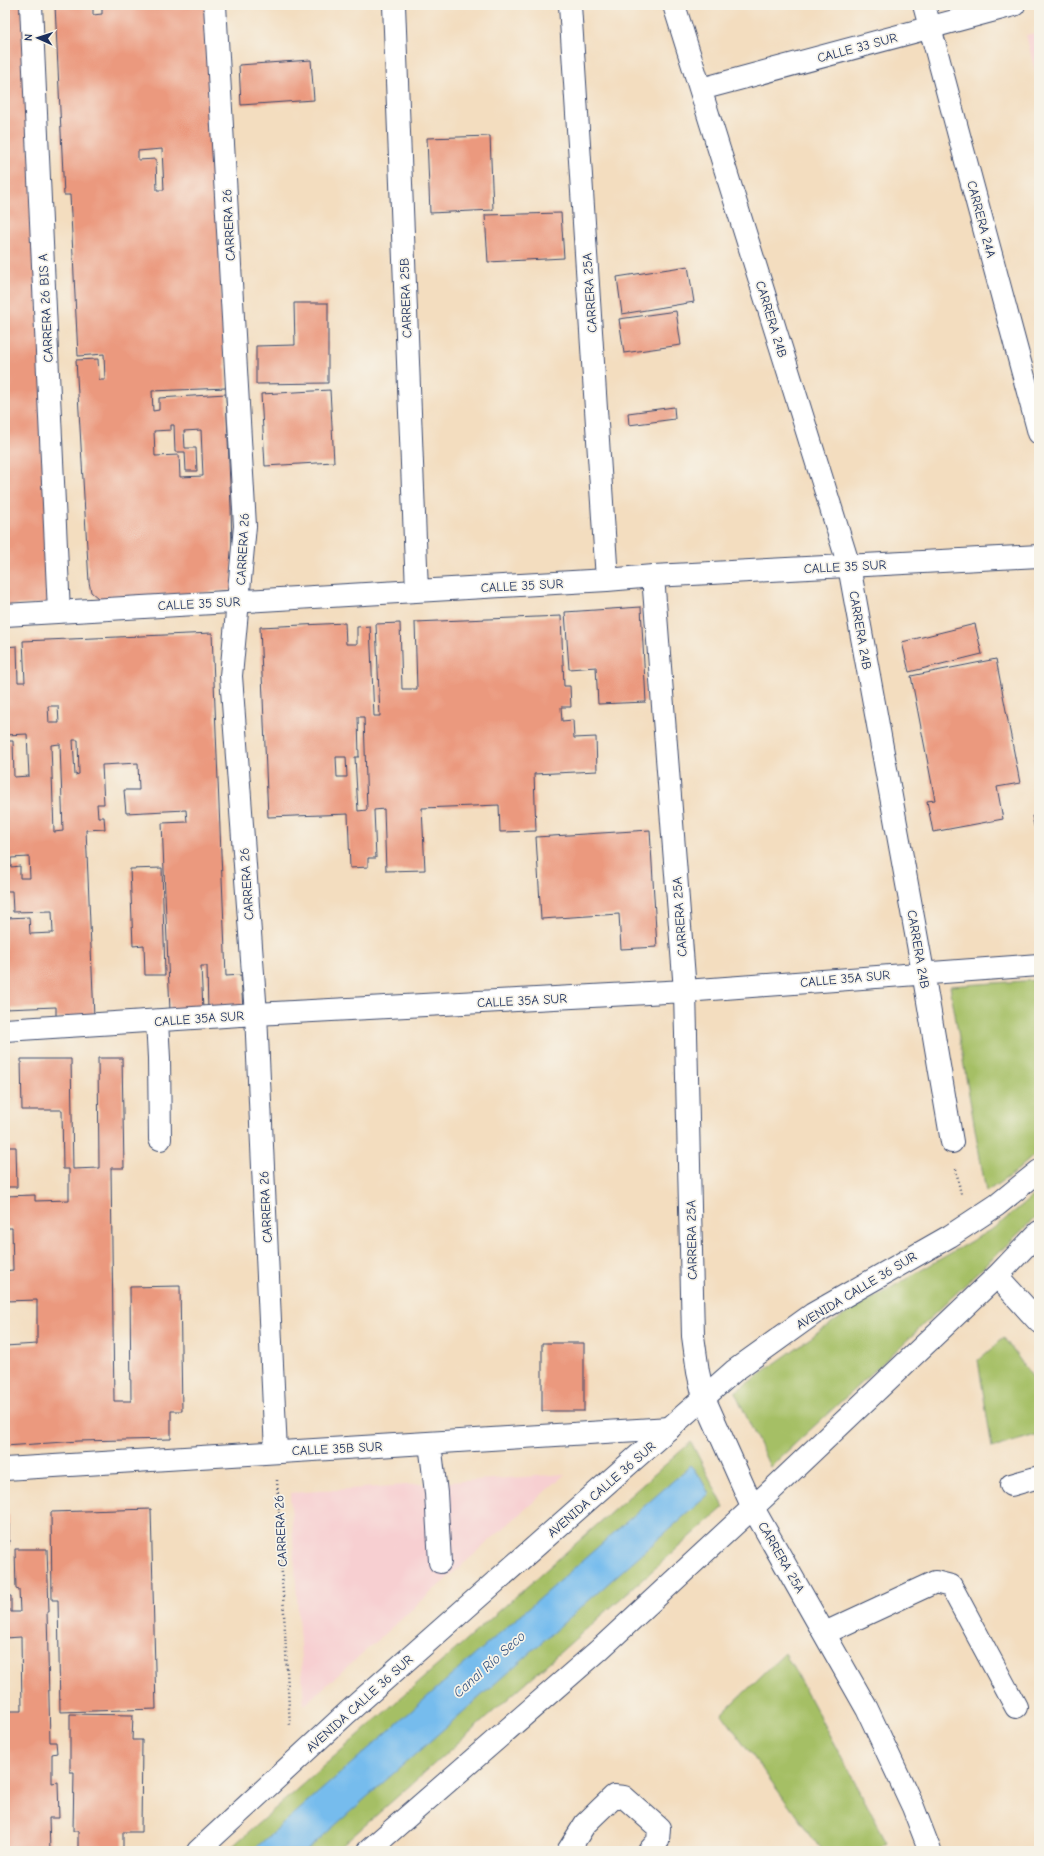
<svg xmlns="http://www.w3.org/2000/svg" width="1044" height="1856" font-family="'Comic Neue',sans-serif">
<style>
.built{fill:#f7cfd1}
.green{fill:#a5bf65;stroke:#607762}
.water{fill:#76bced;stroke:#4876a6}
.building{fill:#eb997e;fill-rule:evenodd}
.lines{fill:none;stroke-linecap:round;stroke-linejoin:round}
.minor-casing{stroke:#3b496d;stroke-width:24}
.major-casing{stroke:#3b496d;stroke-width:24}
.path{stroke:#3b496d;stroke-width:2.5;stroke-dasharray:1 3;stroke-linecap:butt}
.minor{stroke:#fff;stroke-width:22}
.major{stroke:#fff;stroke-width:22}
.labels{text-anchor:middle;stroke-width:3.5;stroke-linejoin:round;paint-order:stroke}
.street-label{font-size:13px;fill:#1b2f5e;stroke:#f7f3e8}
.water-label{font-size:14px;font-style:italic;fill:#325282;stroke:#f7f3e8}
</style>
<rect width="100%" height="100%" fill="#f7f3e8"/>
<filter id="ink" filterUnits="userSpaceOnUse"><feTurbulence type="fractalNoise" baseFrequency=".025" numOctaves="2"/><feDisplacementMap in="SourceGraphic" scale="8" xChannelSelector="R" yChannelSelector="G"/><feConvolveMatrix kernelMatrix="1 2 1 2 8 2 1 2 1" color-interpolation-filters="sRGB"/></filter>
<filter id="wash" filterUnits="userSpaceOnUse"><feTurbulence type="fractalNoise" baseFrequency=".012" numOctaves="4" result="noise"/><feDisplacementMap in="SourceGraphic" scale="16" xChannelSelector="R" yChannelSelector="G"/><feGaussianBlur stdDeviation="0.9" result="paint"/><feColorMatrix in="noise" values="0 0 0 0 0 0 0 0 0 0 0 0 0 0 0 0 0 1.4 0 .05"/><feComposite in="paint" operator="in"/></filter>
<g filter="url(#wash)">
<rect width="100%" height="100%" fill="#f3ddbf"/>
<!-- built -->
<path class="built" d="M1039 32V87L1026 35Z
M565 1474 304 1705 290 1493Z"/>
<!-- green -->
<path class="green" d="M1039 980V1151L1014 1173 986 1192 950 986Z
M1039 1191V1214L902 1345 770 1467 735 1392 834 1321 997 1226Z
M1004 1338 1039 1386V1434L992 1448 978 1360Z
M691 1442 724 1507 336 1851H227Z
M785 1653 887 1842 873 1851H822L722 1714Z"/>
<!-- water -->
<path class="water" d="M690 1466 700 1477 709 1494 306 1851H252Z"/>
<g id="blocks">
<!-- building -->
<path class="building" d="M5 5H22L55 603 5 606Z
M55 5H93V15L102 14V5H208L226 388 152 391 153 411 159 410V398L226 394 231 507 233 590 111 601 98 598 91 592 89 582 76 360 98 359 99 380H105L104 354 78 356 70 195H64ZM162 149 164 190H157L156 159 138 160V151ZM171 425H174L175 452H185L186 471H197L196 448H185L184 431 201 430 203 476 180 477 179 455 155 456 154 431 171 430Z
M311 60 314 100 241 105 239 65Z
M490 136 493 210 430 213 427 138Z
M561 213 564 258 488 262 485 215Z
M688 266 694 302 622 314 617 277Z
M294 303H328V383L256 384V346L295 345Z
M676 311 681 345 624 353 619 319Z
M330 390 334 462 265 466 261 394Z
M674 407 675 419 629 425 628 413Z
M641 607 646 702 598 704 596 667 569 669 565 612Z
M561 616 564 686H570L571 707H561L562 721 573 720 574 738 596 737 597 771 534 774 536 831 500 832 499 805 422 808 425 870 386 871 384 809 374 810 376 858H368V867L350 868 348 814 268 817 260 627 345 623 346 644H357V627L370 626 374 716H380L376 624 400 623 402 689H417L415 622ZM358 717H364L367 810 358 811 355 757H359ZM336 757H346L347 777H337Z
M975 624 982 654 909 672 902 642Z
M212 633 226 976 241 975 243 1011 208 1013 207 966H201L203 1010 170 1011 162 823 187 822 186 810 126 813 124 790H139L138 763 102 765 104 804H97L98 817H104L105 829 86 830 94 1017 56 1018V1007L5 1009V900L7 918 29 917 30 934 53 933 52 911 13 912 12 891H5V741H13L14 777 29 776 27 734 5 735V647L17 646 18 682H25L23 641ZM48 706H58L59 723H49ZM73 740H78L79 774 75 775ZM60 744 63 831 54 832 51 745ZM29 857 30 878H20V866L11 867V858Z
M996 659 1020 783 997 787 1003 819 933 832 927 801 935 800 911 676Z
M1039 815V844H1038L1032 816Z
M650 830 657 947 621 949 619 914 541 919 536 837Z
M162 868 165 975H145L144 945 133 946 130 869Z
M98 1058H122L124 1168H111L114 1401H131L130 1287 180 1286 182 1411H171V1439L79 1441 5 1446V1346L37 1344V1300L5 1301V1271L13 1270 12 1228H5V1196L35 1195V1201L69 1200V1169H63L62 1110H22L21 1059H71L73 1169 99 1168Z
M5 1147H16L17 1187H5Z
M542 1343H584V1411H542Z
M151 1509 156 1709 60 1712 58 1600H52L51 1512Z
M5 1515H9V1545H5Z
M15 1549H47L49 1612H47L50 1742H56L57 1753 52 1754V1783L58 1782 59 1818H49L50 1851H5V1711H22L21 1637 5 1638V1596H11V1612H20L19 1590 16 1589Z
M70 1714 133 1715 132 1740H142L141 1832H123V1851H78V1831H73L74 1772H70Z"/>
</g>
</g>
<g filter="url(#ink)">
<use href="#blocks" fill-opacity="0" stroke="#3b496d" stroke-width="1"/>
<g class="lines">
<defs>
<path id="minor" d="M31 5 59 612
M215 5 245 526 231 676 256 1014 276 1452
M394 5 417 591
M570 5 607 580
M674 5 849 566 923 972 952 1142
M924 5 1039 433
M701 89 1014 5
M653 576 685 991 693 1336 698 1372 704 1398 753 1508 867 1709 913 1807 930 1851
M5 615 607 580 653 576 1039 556
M157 1021 159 1058 160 1139
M5 1030 256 1014 685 991 1039 965
M997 1276 1039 1322
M430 1443 436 1493 440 1562
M5 1469 670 1428
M1011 1485 1039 1477
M825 1633 935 1582 951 1586 1016 1707
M568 1851 585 1824 614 1796 624 1797 659 1828 658 1841 649 1851"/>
<path id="major" d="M198 1851 347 1713 734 1371 813 1314 950 1236 997 1205 1039 1171
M368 1851 599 1650 775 1487 997 1276 1039 1232"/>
</defs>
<!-- minor casing -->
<use href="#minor" class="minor-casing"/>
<!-- major casing -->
<use href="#major" class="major-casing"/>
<!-- path -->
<path class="path" d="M956 1169 961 1195
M277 1480 290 1727"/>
<!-- minor -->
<use href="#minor" class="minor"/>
<!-- major -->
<use href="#major" class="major"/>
</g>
</g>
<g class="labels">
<!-- street labels -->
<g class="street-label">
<text transform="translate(857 47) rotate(-15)" y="5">CALLE 33 SUR</text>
<text transform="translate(982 219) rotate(75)" y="5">CARRERA 24A</text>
<text transform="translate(228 225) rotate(-93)" y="5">CARRERA 26</text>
<text transform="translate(589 293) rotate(-94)" y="5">CARRERA 25A</text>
<text transform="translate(405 298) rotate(-92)" y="5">CARRERA 25B</text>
<text transform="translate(45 308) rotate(-93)" y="5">CARRERA 26 BIS A</text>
<text transform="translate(772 319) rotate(73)" y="5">CARRERA 24B</text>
<text transform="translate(242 549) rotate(-87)" y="5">CARRERA 26</text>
<text transform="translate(845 566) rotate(-3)" y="5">CALLE 35 SUR</text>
<text transform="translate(522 585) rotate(-3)" y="5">CALLE 35 SUR</text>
<text transform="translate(199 603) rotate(-3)" y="5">CALLE 35 SUR</text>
<text transform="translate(861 630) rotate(80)" y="5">CARRERA 24B</text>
<text transform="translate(246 884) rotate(-94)" y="5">CARRERA 26</text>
<text transform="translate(679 917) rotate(-94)" y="5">CARRERA 25A</text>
<text transform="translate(919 949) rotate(80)" y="5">CARRERA 24B</text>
<text transform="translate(845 978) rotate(-5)" y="5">CALLE 35A SUR</text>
<text transform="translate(522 1000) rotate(-3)" y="5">CALLE 35A SUR</text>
<text transform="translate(199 1018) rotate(-4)" y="5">CALLE 35A SUR</text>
<text transform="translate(265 1207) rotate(-93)" y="5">CARRERA 26</text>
<text transform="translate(691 1240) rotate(-91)" y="5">CARRERA 25A</text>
<text transform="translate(856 1290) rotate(-31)" y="5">AVENIDA CALLE 36 SUR</text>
<text transform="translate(337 1448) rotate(-3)" y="5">CALLE 35B SUR</text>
<text transform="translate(601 1489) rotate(-41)" y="5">AVENIDA CALLE 36 SUR</text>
<text transform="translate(280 1531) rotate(-93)" y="5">CARRERA 26</text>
<text transform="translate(782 1557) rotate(60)" y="5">CARRERA 25A</text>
<text transform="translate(359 1703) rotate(-42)" y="5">AVENIDA CALLE 36 SUR</text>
</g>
<!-- water labels -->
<g class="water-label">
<text transform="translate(489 1664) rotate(-42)" y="5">Canal Río Seco</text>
</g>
</g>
<!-- margin -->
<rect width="1044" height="1856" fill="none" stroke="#f7f3e8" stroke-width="20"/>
<!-- north arrow -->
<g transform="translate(38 38) rotate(273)" stroke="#f7f3e8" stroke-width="3" paint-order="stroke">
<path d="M0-3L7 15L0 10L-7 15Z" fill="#1b2f5e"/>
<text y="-6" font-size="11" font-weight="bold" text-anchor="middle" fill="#1b2f5e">N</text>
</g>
</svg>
